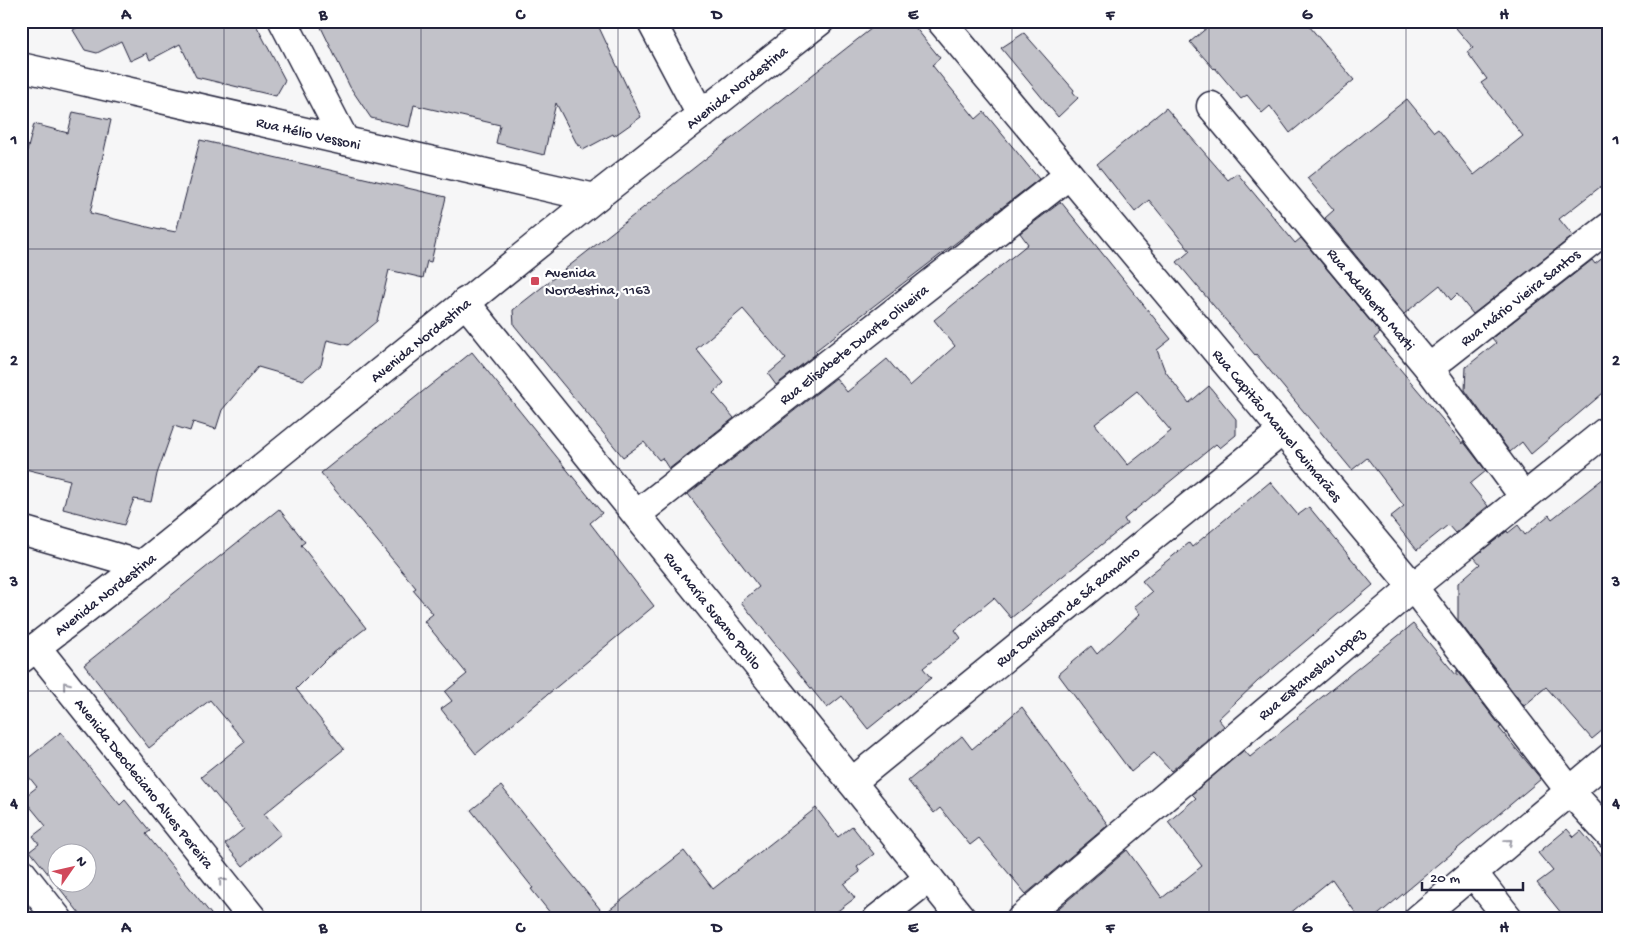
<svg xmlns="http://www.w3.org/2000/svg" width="1630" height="940" font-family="'Gochi Hand',sans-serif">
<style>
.building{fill:#c2c2c9;stroke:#22223b;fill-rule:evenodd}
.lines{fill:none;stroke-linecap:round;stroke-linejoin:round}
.minor-casing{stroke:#22223b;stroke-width:31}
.major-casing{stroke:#22223b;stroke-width:31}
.minor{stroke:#fff;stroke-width:28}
.major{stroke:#fff;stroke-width:28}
.oneway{stroke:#9c9ca7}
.grid{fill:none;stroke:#22223b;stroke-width:1;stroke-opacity:0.55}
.poi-dot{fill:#d1495b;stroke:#fff;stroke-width:2}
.labels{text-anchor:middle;stroke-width:4.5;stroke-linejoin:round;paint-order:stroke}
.street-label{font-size:15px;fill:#22223b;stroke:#fff}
.poi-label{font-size:15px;fill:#22223b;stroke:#fff;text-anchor:start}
.neatline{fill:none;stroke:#22223b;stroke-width:2}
.grid-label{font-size:16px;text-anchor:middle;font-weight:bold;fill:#22223b}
</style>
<rect width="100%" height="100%" fill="#f6f6f7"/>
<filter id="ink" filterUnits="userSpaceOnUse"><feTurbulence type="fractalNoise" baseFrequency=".02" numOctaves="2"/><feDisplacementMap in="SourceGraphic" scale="10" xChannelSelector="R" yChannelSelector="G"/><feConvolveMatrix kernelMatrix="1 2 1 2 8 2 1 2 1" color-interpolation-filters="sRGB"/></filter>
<g filter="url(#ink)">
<!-- building -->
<path class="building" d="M89 21H254L285 80 276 96 196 77 180 44 150 60 147 53 130 61 121 41 97 53 85 50 73 30Z
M318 21H596L641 117 614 136 613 134 583 150 580 145 578 146 556 103 544 155 496 143 500 125 414 105 409 127 371 118 350 87Z
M881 21H910L940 58 932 65 976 119 984 112 1039 179 815 351 817 353 776 385 768 374 786 359 743 309 696 349 724 383 713 393 734 418 669 469 662 458 659 460 644 442 623 457 514 325 513 310Z
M1215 21H1305L1354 80 1290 133 1270 106 1262 113 1247 95 1241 99 1215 68 1214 69 1190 42Z
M1450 21H1596L1609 38V180L1559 219 1573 236 1473 314 1457 294 1451 300 1440 285 1404 314 1325 218 1334 210 1307 178 1407 99 1434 132 1438 129 1474 175 1523 136 1481 83 1487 79 1467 52 1473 48Z
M1024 33 1074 90 1073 92 1078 98 1058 117 1001 48Z
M1166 108 1228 180 1237 173 1295 243 1301 238 1380 333 1374 338 1463 444V441L1486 471 1470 484 1488 506 1455 533 1448 525 1417 550 1390 517 1404 506 1367 458 1352 470 1256 354 1255 355 1177 262 1190 251 1149 200 1135 212 1097 164Z
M73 112 111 120 90 213 160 230V229L176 232 200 140 446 197 431 262 427 261 423 278 389 270 377 321 348 345 327 340 321 365 303 380 258 367 222 410 216 429 193 422 190 431 174 426 157 474 151 502 134 499 124 525 63 509 70 480 21 468V331L29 298 21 296V175L34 124 68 133Z
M1061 202 1171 339 1157 350 1165 371 1189 403 1209 386 1236 419V435L1220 448 1216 444 1124 519 1127 524 1011 618 994 598 955 630 961 638 923 668 931 678 868 729 842 696 827 708 741 602 759 587 688 494 836 378 847 392 887 359 910 386 955 346 934 320 1028 244 1020 233ZM1137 391 1171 431 1128 465 1095 424Z
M1609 253V388L1531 454 1522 442 1510 452 1465 390 1466 367 1496 343 1492 338 1592 260 1595 264Z
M472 352 602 513 590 523 654 606 476 754 441 709 452 701 445 692 467 674 424 621 433 614 413 590 416 588 321 473Z
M1609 474V725L1592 739 1546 687 1524 706 1458 620V583L1480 564 1474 557 1507 531 1508 533 1518 525 1525 535 1549 515 1552 519Z
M1270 482 1298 515 1309 507 1373 585 1258 681 1218 719 1224 726 1171 771 1154 753 1131 772 1058 674 1091 646 1097 654 1140 614 1134 607 1152 592 1142 581 1189 543 1192 547Z
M279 509 305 542 301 545 366 628 328 657 296 689 344 749 264 814 281 834 243 866 225 844 244 829 201 777 245 742 210 700 149 748 84 665Z
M1413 624 1457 676V670L1501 727 1499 728 1541 779 1373 919H1360L1332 879 1283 919 1047 918 1127 850 1162 898 1202 866 1168 822 1196 798 1192 794 1244 750 1250 757 1298 718 1297 717Z
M1022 707 1108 825 1026 894 979 838 970 845 940 808 934 813 908 781 962 736 972 749Z
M61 732 120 805 125 800 150 831 146 834 215 919H84L30 851 39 844 33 836 46 826 23 798 37 787 21 767V764ZM58 852H88V882H58Z
M501 786 604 914 684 851 713 889 816 808 838 837 852 826 874 854 857 867 860 872 844 884 855 898 827 919H555L531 889 533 888 471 810Z
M1567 829 1574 837 1581 831 1609 864V919H1566L1537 883 1553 871 1538 853Z"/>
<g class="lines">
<defs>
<g id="minor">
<path d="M283 21 345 141"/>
<path d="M651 21 701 115"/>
<path id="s1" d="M941 21 1413 587 1569 790 1609 834"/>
<path id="s2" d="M21 67 595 198"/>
<path id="s3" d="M1211 106 1429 368 1524 497"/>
<path id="s4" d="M465 302 962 919"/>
<path id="s5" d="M1429 368 1609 227"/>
<path id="s6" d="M637 514 1069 175"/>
<path d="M21 530 142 565"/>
<path id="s7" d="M36 647 253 919"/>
<path id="s8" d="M852 782 1282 431"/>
<path d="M21 872 58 919"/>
<path d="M1473 873 1509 919"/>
<path d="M877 919 929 878"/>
<path id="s9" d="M1021 919 1413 587 1605 432"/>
<path d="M1418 919 1609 758"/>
</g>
<g id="major">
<path id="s10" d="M21 659 142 565 595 198 820 21"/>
</g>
</defs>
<!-- minor casing -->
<use href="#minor" class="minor-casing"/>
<!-- major casing -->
<use href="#major" class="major-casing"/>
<!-- minor -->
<use href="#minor" class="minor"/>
<!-- major -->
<use href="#major" class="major"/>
</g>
<!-- one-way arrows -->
<defs><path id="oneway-chevron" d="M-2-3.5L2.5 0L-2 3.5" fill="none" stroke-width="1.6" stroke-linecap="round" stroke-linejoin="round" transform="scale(1.25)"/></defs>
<g class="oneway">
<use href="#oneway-chevron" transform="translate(66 685) rotate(-129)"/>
<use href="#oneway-chevron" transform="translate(1509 842) rotate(-41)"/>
<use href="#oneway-chevron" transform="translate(222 881) rotate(-129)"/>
</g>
</g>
<!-- grid -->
<path class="grid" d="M224 21V919M421 21V919M618 21V919M815 21V919M1012 21V919M1209 21V919M1406 21V919M21 249H1609M21 470H1609M21 691H1609"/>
<!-- markers -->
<rect class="poi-dot" x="530" y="276" width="10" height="10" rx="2.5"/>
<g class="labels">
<!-- street labels -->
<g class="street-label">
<text dy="5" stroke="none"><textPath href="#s10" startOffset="916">Avenida Nordestina</textPath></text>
<text dy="5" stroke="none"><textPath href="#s2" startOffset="295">Rua Hélio Vessoni</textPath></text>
<text dy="5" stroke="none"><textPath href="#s5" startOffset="115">Rua Mário Vieira Santos</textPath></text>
<text dy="5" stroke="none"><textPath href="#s3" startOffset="251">Rua Adalberto Marti</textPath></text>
<text dy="5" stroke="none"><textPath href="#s10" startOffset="511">Avenida Nordestina</textPath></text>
<text dy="5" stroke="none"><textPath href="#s6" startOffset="275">Rua Elisabete Duarte Oliveira</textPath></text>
<text dy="5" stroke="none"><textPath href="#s1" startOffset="526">Rua Capitão Manuel Guimarães</textPath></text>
<text dy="5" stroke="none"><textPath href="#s10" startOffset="106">Avenida Nordestina</textPath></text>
<text dy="5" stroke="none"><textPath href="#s8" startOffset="278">Rua Davidson de Sá Ramalho</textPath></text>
<text dy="5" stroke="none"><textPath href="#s4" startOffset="396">Rua Maria Susano Polilo</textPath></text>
<text dy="5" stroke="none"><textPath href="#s9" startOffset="380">Rua Estaneslau Lopez</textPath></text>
<text dy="5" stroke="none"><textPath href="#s7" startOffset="174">Avenida Deocleciano Alves Pereira</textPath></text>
</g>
<!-- poi labels -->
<g class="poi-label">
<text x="545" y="277">Avenida<tspan x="545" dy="17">Nordestina, 1163</tspan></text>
</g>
</g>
<!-- margin -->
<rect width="1630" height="940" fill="none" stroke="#fff" stroke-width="55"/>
<!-- north arrow -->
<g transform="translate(72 868) rotate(56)"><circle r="24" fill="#ffffff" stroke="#a7a7b1"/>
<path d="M0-4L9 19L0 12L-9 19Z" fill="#d1495b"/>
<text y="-8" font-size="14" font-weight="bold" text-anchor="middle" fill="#22223b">N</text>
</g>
<!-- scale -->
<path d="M1422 882v8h101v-8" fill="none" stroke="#22223b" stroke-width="2.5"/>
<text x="1430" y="882" font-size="15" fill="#22223b" stroke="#ffffff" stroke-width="4" paint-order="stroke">20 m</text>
<rect x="28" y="28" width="1574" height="884" class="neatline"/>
<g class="grid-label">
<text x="126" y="19">A</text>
<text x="323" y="19">B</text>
<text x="520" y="19">C</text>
<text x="717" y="19">D</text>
<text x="913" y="19">E</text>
<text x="1110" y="19">F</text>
<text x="1307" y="19">G</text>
<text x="1504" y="19">H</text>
<text x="14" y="144">1</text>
<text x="1616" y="144">1</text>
<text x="14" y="365">2</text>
<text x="1616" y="365">2</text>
<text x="14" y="586">3</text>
<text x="1616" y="586">3</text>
<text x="14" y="808">4</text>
<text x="1616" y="808">4</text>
<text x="126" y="932">A</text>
<text x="323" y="932">B</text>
<text x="520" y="932">C</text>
<text x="717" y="932">D</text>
<text x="913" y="932">E</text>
<text x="1110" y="932">F</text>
<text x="1307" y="932">G</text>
<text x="1504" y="932">H</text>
</g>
</svg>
